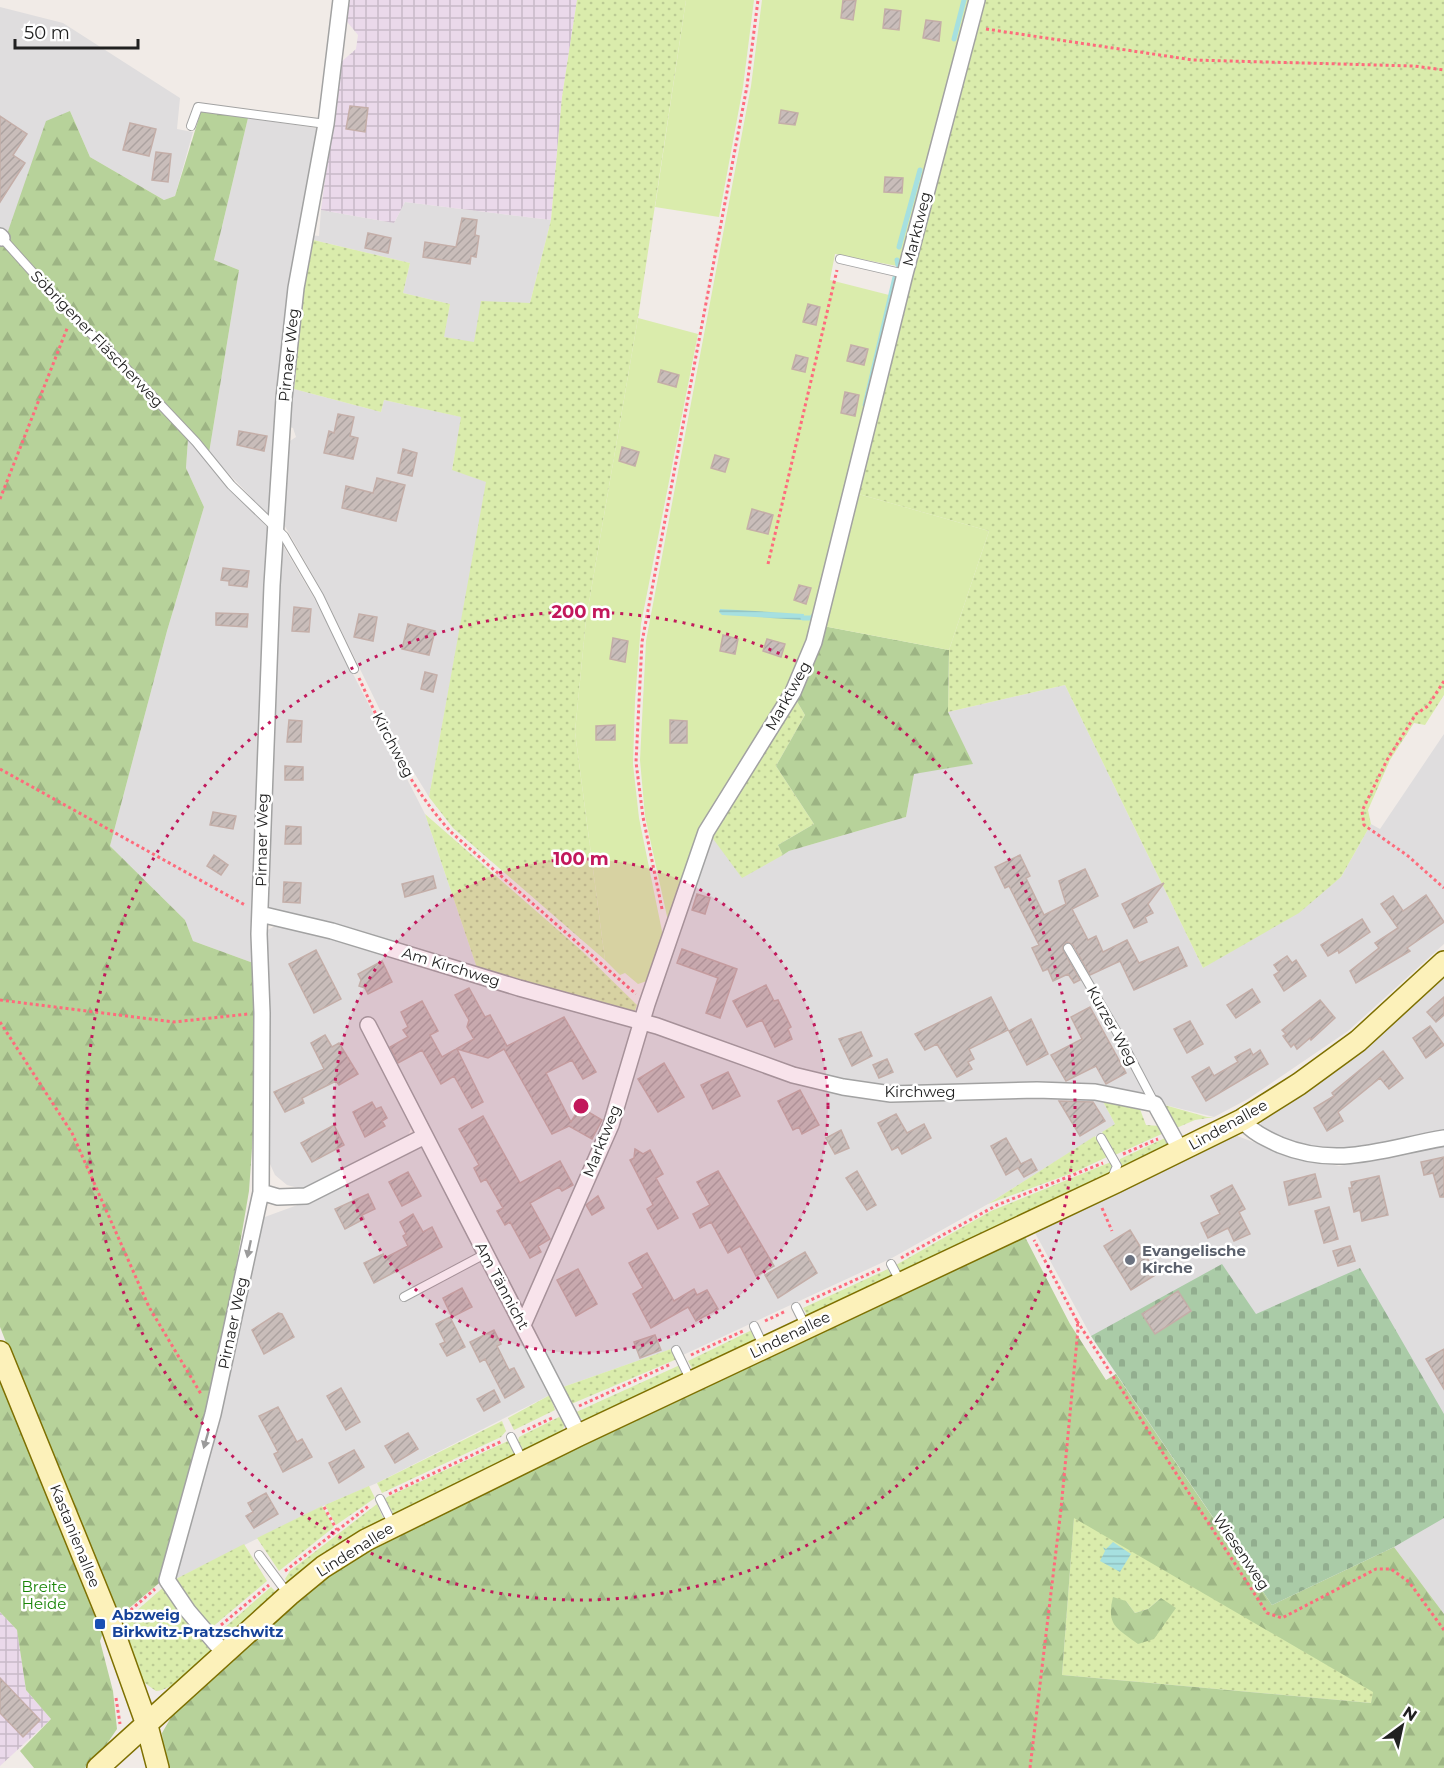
<svg xmlns="http://www.w3.org/2000/svg" width="1444" height="1768" font-family="Montserrat,sans-serif">
<style>
.residential{fill:#dfddde}
.industrial{fill:url(#industrial-grid)}
.grass{fill:url(#grass-dots);fill-rule:evenodd}
.forest{fill:url(#forest-firs);fill-rule:evenodd}
.cemetery{fill:url(#cemetery-stones)}
.garden{fill:#daecac}
.water{fill:url(#water-rules)}
.lines{fill:none;stroke-linecap:round;stroke-linejoin:round}
.stream{stroke:#a6e0e0;stroke-width:5}
.building{fill:url(#building-hatch);stroke:#c4aea8;stroke-width:1.5}
.lane-casing{stroke:#a2a2a2;stroke-width:10}
.street-casing{stroke:#a2a2a2;stroke-width:18}
.secondary-casing{stroke:#7e7001;stroke-width:24}
.path{stroke:#fe6b7c;stroke-width:3;stroke-dasharray:3 3;stroke-linecap:butt}
.lane{stroke:#fff;stroke-width:8}
.street{stroke:#fff;stroke-width:15}
.secondary{stroke:#fcf1ba;stroke-width:21}
.oneway{fill:#9b9b9b}
.ring{fill:none;stroke:#c2185b;stroke-width:3;stroke-dasharray:3 6}
.worship-dot{fill:#6b7280;stroke:#fff;stroke-width:2}
.transit-dot{fill:#1a4fb4;stroke:#fff;stroke-width:2}
.labels{text-anchor:middle;stroke-width:5;stroke-linejoin:round;paint-order:stroke}
.street-label{font-size:15px;fill:#212121;stroke:#fff}
.worship-label{font-size:15px;font-weight:bold;fill:#5b616d;stroke:#fff;text-anchor:start}
.park-label{font-size:15px;fill:#198508;stroke:#fff}
.transit-label{font-size:15px;font-weight:bold;fill:#164399;stroke:#fff;text-anchor:start}
.centre{fill:#c2185b;stroke:#fff;stroke-width:3}
.ring-label{font-size:18px;text-anchor:middle;font-weight:bold;fill:#c2185b;stroke:#fff;stroke-width:5;stroke-linejoin:round;paint-order:stroke}
</style>
<defs>
<pattern id="industrial-grid" width="8" height="8" patternUnits="userSpaceOnUse" patternTransform="scale(1.5)"><rect width="8" height="8" fill="#ead9ea"/><path d="M0 4h8M4 0v8" fill="none" stroke="#c8bac8"/></pattern>
<pattern id="grass-dots" width="8" height="8" patternUnits="userSpaceOnUse" patternTransform="scale(1.5)"><rect width="8" height="8" fill="#daecac"/><path d="M2 2h.1M6 6h.1" fill="none" stroke="#bbca94" stroke-width="1.8" stroke-linecap="round"/></pattern>
<pattern id="forest-firs" width="22" height="20" patternUnits="userSpaceOnUse" patternTransform="scale(1.5)"><rect width="22" height="20" fill="#b7d29a"/><path d="M5 1l3.5 6h-7zM16 11l3.5 6h-7z" fill="#9db484"/></pattern>
<pattern id="cemetery-stones" width="16" height="16" patternUnits="userSpaceOnUse" patternTransform="scale(1.5)"><rect width="16" height="16" fill="#aacba7"/><path d="M2 7V4a2 2 0 0 1 4 0v3zM10 15v-3a2 2 0 0 1 4 0v3z" fill="#92ae8f"/></pattern>
<pattern id="water-rules" width="6" height="5" patternUnits="userSpaceOnUse" patternTransform="scale(1.5)"><rect width="6" height="5" fill="#a6e0e0"/><path d="M0 2.5h6" fill="none" stroke="#8fc0c0"/></pattern>
<pattern id="building-hatch" width="6" height="6" patternUnits="userSpaceOnUse" patternTransform="scale(1.5)"><rect width="6" height="6" fill="#c9bdba"/><path d="M-1 1l2-2M0 6l6-6M5 7l2-2" fill="none" stroke="#aca2a0"/></pattern>
</defs>
<rect width="100%" height="100%" fill="#f1ebe7"/>
<!-- residential -->
<path class="residential" d="M0 7 63 23 180 98 177 129 193 132 175 196 164 200 90 157 70 111 6 237 0 232Z
M248 118 316 128 318 134 270 517 209 453 239 270 214 260Z
M405 202 551 220 530 303 474 343 443 337 450 304 403 293 410 263 309 239V235L319 236 321 210 394 223Z
M294 389 381 412 384 400 462 417 452 469 487 482 429 797 397 745 323 593 282 521 284 445 296 437 293 428 285 426 288 392Z
M188 439 269 529 256 964 193 941 185 920 110 846 167 631 204 507 186 468Z
M279 544H282L314 598 425 814 478 971 272 912 265 907Z
M1065 685 1203 968 1341 877 1371 824 1380 829 1444 734V944L1348 1031 1248 1099 1214 1117 1161 1104 1148 1082 1141 1085 1147 1098 843 1084 649 1021 682 929 679 926 711 836 783 855 789 851 906 817 914 773 972 764 948 712Z
M277 925 333 935 632 1025 634 1029 607 1122 523 1309 371 1021 360 1027 411 1128 407 1139 306 1190 287 1185 275 1175 270 1164 263 1161 262 933Z
M1444 973V1132L1340 1152 1315 1149 1271 1135 1261 1127V1119Z
M647 1029 843 1091 1100 1096 1115 1124 988 1204 892 1258 683 1355 677 1347 563 1387 531 1325 532 1317Z
M1232 1134 1288 1155 1339 1166 1444 1145V1614L1394 1547 1169 1454 1091 1336 1034 1231Z
M416 1147 423 1148 550 1395 377 1483 325 1505 172 1581 262 1218 314 1199Z"/>
<!-- industrial -->
<path class="industrial" d="M346 0H577L562 97 551 220 405 202 394 223 321 210 340 63 356 49 358 35 344 18Z
M0 1612 17 1630 26 1690 51 1719 0 1766Z"/>
<!-- grass -->
<path class="grass" d="M577 0H686L638 318 586 620 575 732 605 960 453 828 429 797 486 482 452 470 461 417 384 400 381 412 294 389 296 374 291 361 309 239 410 263 403 293 450 304 444 337 474 342 481 301 530 303 551 220 562 97Z
M980 0H1444V695L1425 725 1414 723 1390 760 1368 810 1371 824 1341 877 1299 913 1203 968 1065 685 948 712 949 650 989 531 855 493Z
M795 698 805 715 776 766 814 824 778 845 783 855 742 878 711 836Z
M425 814 582 951 637 1005 633 1016 478 971Z
M1100 1096 1138 1104 1146 1125 1160 1126 1164 1133 1115 1155 1102 1132 1115 1124Z
M1161 1104 1207 1117H1214L1195 1120 1174 1129Z
M1095 1136 1107 1157 1075 1172 988 1204Z
M1165 1138 1168 1145 1120 1173V1159Z
M1111 1162 1114 1167 1109 1178 903 1275 896 1265 991 1211Z
M888 1269 892 1277 812 1317 807 1315 803 1308Z
M752 1330 755 1340 693 1370 688 1361Z
M671 1349 677 1359 569 1405 563 1387Z
M680 1365 683 1378 591 1420H583L574 1413Z
M550 1395 555 1410 514 1430 508 1418Z
M559 1417 565 1423 562 1433 524 1452 518 1441 519 1437Z
M502 1421 506 1431 501 1437 382 1493 377 1483Z
M508 1441 515 1453 513 1457 394 1515 385 1499 387 1497Z
M369 1486 375 1498 336 1525 325 1505Z
M377 1504 384 1520 294 1580 288 1582 285 1579 290 1571Z
M322 1506 334 1527 279 1571 257 1538Z
M1074 1517 1374 1692 1371 1703 1062 1675ZM1161 1598 1138 1644 1126 1601 1135 1613 1148 1609Z
M244 1544 267 1581 210 1629 172 1581Z
M166 1585 212 1648C207 1662 171 1691 156 1691L142 1681 119 1626Z
M271 1587 275 1591 273 1596 229 1638 216 1635Z"/>
<!-- forest -->
<path class="forest" d="M70 111 90 157 164 200 175 196 201 111 248 118 214 260 239 270 209 453 6 237 46 121Z
M0 241 64 313 188 439 186 468 204 507 167 631 110 846 185 920 193 941 256 964 258 1063 249 1191 211 1414 164 1579 115 1620 0 1327Z
M823 626 949 650 948 712 973 764 914 774 906 817 789 851 783 855 778 845 814 824 776 766 805 715 795 698Z
M1024 1235 1070 1324 1106 1380 1116 1374 1272 1605 1394 1547 1444 1614V1768H165L162 1733 177 1707 279 1613 352 1558 401 1529ZM1074 1518 1373 1692 1371 1703 1062 1675Z
M0 1368 104 1630 100 1641 113 1691 117 1729 102 1751 85 1768H34L20 1751 51 1719 26 1690 17 1630 0 1612Z
M1113 1597 1126 1601 1135 1613 1148 1609 1161 1598 1176 1608 1154 1639 1138 1644C1117 1628 1106 1626 1113 1597Z"/>
<!-- cemetery -->
<path class="cemetery" d="M1222 1264 1256 1314 1360 1268 1444 1414V1518L1394 1547 1272 1605 1091 1336Z"/>
<!-- garden -->
<path class="garden" d="M686 0H754L743 87 719 217 655 207Z
M762 0H971L902 267 835 254 830 280 893 296 804 661 703 830 670 930 645 816 640 760 646 641 751 86Z
M638 318 698 334 641 624 635 701 633 764 639 818 664 941 647 981 638 984 625 973 620 975 605 960 575 732 586 620Z
M855 493 989 531 949 650 823 626Z"/>
<!-- water -->
<path class="water" d="M720 609 804 614 803 620 722 615 719 612Z
M1113 1542 1131 1554 1120 1572 1100 1561 1105 1551 1103 1547 1106 1549Z"/>
<g class="lines">
<!-- stream -->
<path class="stream" d="M954 39 964 0
M899 247 920 170
M897 260 898 265
M865 405 895 277
M803 618H812L814 615"/>
</g>
<!-- building -->
<path class="building" d="M843 0H856L853 20 841 18Z
M885 9 901 11 899 30 883 28Z
M926 20 941 22 939 41 923 38Z
M350 106 368 108 365 132 346 129Z
M781 110 798 113 795 125 779 123Z
M0 116 27 134 13 155 25 163 0 202Z
M130 123 156 129 149 156 123 150Z
M156 152 171 154 168 182 152 180Z
M885 177 903 178 902 193 884 192Z
M462 218 477 220 475 235 479 236 476 257 471 256 470 264 423 257 425 242 456 247Z
M368 233 391 238 388 253 365 248Z
M808 304 820 307 816 325 803 322Z
M851 345 868 349 864 365 847 361Z
M796 355 808 358 805 372 792 369Z
M661 370 679 375 676 387 658 382Z
M845 392 859 395 855 416 841 413Z
M338 414 354 417 350 436 358 438 353 459 324 453 329 431 334 433Z
M239 431 267 436 264 451 237 445Z
M622 447 639 452 635 466 619 461Z
M403 449 417 453 412 476 398 473Z
M715 455 729 459 725 472 711 468Z
M377 478 405 485 396 521 342 508 346 486 373 493Z
M752 509 773 515 768 534 747 529Z
M223 568 249 571 247 587 229 585V581L221 580Z
M799 585 811 588 806 604 794 600Z
M294 607 311 609 309 632 292 631Z
M216 613 248 614 247 627 216 625Z
M359 614 377 617 373 641 354 637Z
M408 624 435 631 429 655 402 649Z
M723 635 738 639 735 654 720 651Z
M613 638 628 641 625 662 610 659Z
M767 639 785 644 781 657 763 651Z
M425 672 437 675 433 692 421 689Z
M289 720 302 721 301 742H287Z
M670 720 687 721V743H670Z
M615 725V740H596V726Z
M285 766 303 767V780H285Z
M213 812 236 816 233 829 210 825Z
M286 826 301 827V844H285Z
M214 855 228 865 221 875 207 866Z
M1020 855 1030 876 1026 878 1044 915 1066 904 1059 881 1085 869 1098 896 1072 909 1088 940 1096 936 1103 952 1127 940 1139 963 1178 947 1187 966 1134 990 1120 961 1090 975 1073 945 1067 942 1063 946V950L1080 980 1074 983 1068 974 1053 981 1048 969 1043 971 1032 948 1039 945 1009 886 1005 888 995 867Z
M433 876 436 888 405 897 402 884Z
M284 882 301 883 300 903 283 902Z
M1164 883 1148 904 1153 913 1145 917 1147 922 1134 928 1122 904Z
M697 894 710 898 705 914 692 910Z
M1426 895 1444 922 1407 948 1410 951 1356 983 1350 971 1379 948 1375 943 1398 928 1381 904 1393 896 1403 911Z
M1362 919 1370 932 1339 953 1338 950 1328 956 1321 945Z
M682 949 737 969 720 1018 706 1013 718 978 677 963Z
M316 950 341 999 314 1013 289 964Z
M1287 956 1292 963 1296 960 1306 976 1284 991 1274 975 1279 972 1274 965Z
M382 961 392 982 368 994 365 988 359 986 361 980 358 974Z
M766 985 774 1001 778 1000 791 1027 788 1029 792 1039 775 1047 762 1020 747 1027 733 1001Z
M469 988 485 1017 490 1015 507 1046 564 1017 596 1072 583 1079 572 1060 546 1073 571 1122 580 1107 602 1120 592 1139 569 1126 552 1134 504 1049 488 1058 457 1049 483 1102 472 1108 454 1076 441 1084 422 1050 398 1063 390 1047 408 1037 403 1030 408 1027 401 1012 422 1001 438 1031 430 1035 442 1057 474 1039 467 1027 469 1020 455 995Z
M1252 989 1260 1002 1236 1018 1227 1005Z
M991 997 1008 1030 969 1049 974 1059 968 1062 972 1069 957 1077 937 1044 925 1050 915 1034Z
M1444 997V1015L1436 1022 1427 1012Z
M1320 1000 1335 1018 1311 1040 1310 1038 1297 1049 1294 1044 1291 1047 1283 1036 1286 1034 1282 1030Z
M1090 1007 1126 1073 1106 1084 1096 1066 1066 1081 1051 1055 1082 1039 1071 1017Z
M1031 1019 1048 1054 1027 1065 1009 1031Z
M1190 1021 1203 1044 1187 1053 1174 1029Z
M1430 1026 1444 1045 1426 1058 1413 1038Z
M861 1032 872 1056 852 1066 839 1039Z
M325 1035 332 1047 339 1043 358 1074 339 1085 336 1081 302 1098 304 1103 285 1112 274 1092 324 1069 311 1043Z
M1250 1049 1253 1055 1260 1050 1268 1064 1206 1101 1192 1077 1209 1067 1214 1076 1238 1062 1235 1057Z
M1383 1051 1403 1078 1389 1089 1380 1078 1338 1112 1343 1121 1327 1131 1314 1108 1334 1096 1332 1093Z
M887 1059 893 1072 879 1078 873 1065Z
M664 1063 684 1097 658 1112 638 1079Z
M728 1072 740 1096 713 1109 701 1085Z
M800 1090 819 1125 802 1134 799 1127 793 1130 778 1101Z
M1059 1101 1093 1102 1105 1121 1080 1136Z
M372 1102 376 1109 381 1107 387 1118 382 1121 385 1126 365 1137 353 1112Z
M896 1114 907 1133 924 1124 931 1138 902 1154 898 1147 892 1150 878 1123Z
M483 1116 520 1183 560 1161 573 1185 562 1191 559 1187 530 1203 550 1239 538 1246 541 1252 530 1258 510 1222 505 1225 497 1211 503 1208 486 1179 481 1182 474 1168 479 1165 459 1129Z
M334 1125 344 1145 312 1162 301 1143Z
M841 1130 849 1148 835 1154 826 1138Z
M1006 1138 1021 1164 1031 1159 1037 1170 1024 1177 1018 1168 1006 1175 991 1146Z
M635 1149 643 1154 650 1150 663 1174 656 1178 678 1218 658 1229 647 1209 653 1205 630 1160 634 1158Z
M1444 1157V1197H1440L1433 1173 1424 1175 1421 1162Z
M718 1171 774 1266 756 1276 740 1246 728 1253 711 1222 700 1228 693 1214 710 1205 697 1182Z
M857 1171 876 1205 867 1210 846 1178Z
M408 1172 421 1196 402 1206 389 1182Z
M1315 1174 1321 1197 1289 1205 1284 1182Z
M1379 1176 1388 1215 1362 1221 1360 1210 1354 1212 1349 1188H1352L1351 1182Z
M1232 1185 1245 1209 1239 1212 1250 1234 1234 1241 1228 1228 1208 1238 1201 1223 1220 1214 1211 1196Z
M368 1194 375 1209 362 1215 364 1219 345 1229 335 1209Z
M598 1196 604 1208 592 1215 586 1205Z
M1329 1207 1338 1239 1324 1243 1315 1211Z
M413 1214 423 1232 432 1227 442 1247 374 1283 364 1263 383 1254 385 1258 408 1246 403 1236 406 1234 400 1222Z
M1130 1230 1157 1274 1131 1290 1104 1246Z
M1350 1246 1355 1261 1338 1266 1333 1251Z
M805 1252 817 1273 778 1298 765 1275Z
M647 1253 674 1301 694 1289 697 1295 707 1290 718 1309 696 1321 688 1307 651 1328 633 1294 643 1288 629 1263Z
M578 1269 597 1304 576 1316 557 1280Z
M462 1288 472 1307 452 1317 443 1298Z
M1178 1291 1191 1311 1155 1334 1142 1314Z
M278 1313 282 1314 294 1337 264 1354 252 1330Z
M450 1317 465 1347 447 1356 440 1344 445 1342 436 1324Z
M494 1330 501 1344 497 1346 509 1370 514 1368 524 1387 505 1398 485 1359 480 1362 470 1342Z
M655 1335 661 1350 640 1358 634 1342Z
M1444 1349V1389L1426 1359Z
M341 1388 360 1422 346 1430 327 1396Z
M494 1390 500 1402 484 1411 477 1399Z
M278 1407 297 1442 302 1439 312 1457 283 1472 274 1454 278 1452 259 1416Z
M408 1433 418 1449 395 1463 385 1446Z
M354 1450 364 1467 339 1483 329 1463Z
M266 1493 278 1514 254 1528 246 1516 253 1512 248 1503Z
M0 1678 40 1720 23 1737 0 1713Z"/>
<g class="lines">
<defs>
<path id="lane" d="M191 126 198 107 326 124
M2 238 72 316 108 349 196 442 231 485 284 536 319 596 354 669
M840 259 905 274
M1068 948 1118 1034 1155 1104
M1101 1138 1117 1166 1113 1175 1115 1179
M891 1264 900 1281
M404 1297 485 1254
M796 1307 806 1327
M754 1326 764 1347
M676 1350 691 1381
M511 1437 523 1461
M380 1499 393 1525
M259 1555 288 1594"/>
<path id="street" d="M0 236 2 238
M260 914 332 931 519 988 657 1026 793 1075 843 1087 891 1094 1037 1090 1095 1092 1155 1104 1181 1151
M368 1025 579 1435
M1242 1120C1253 1133 1265 1138 1280 1145 1339 1169 1385 1148 1444 1138
M261 1192 278 1197 306 1196 425 1136
M523 1325 611 1125 647 1004 706 832 793 692 814 642 905 274 977 0
M224 1653 188 1611 167 1580 213 1414 261 1192 262 1013 259 934 272 585 284 398 296 288 326 124 341 0"/>
<path id="secondary" d="M0 1352 112 1627 146 1722 158 1768
M98 1768 289 1595 323 1567 366 1540 579 1435 1116 1182 1242 1120 1299 1084 1358 1041 1444 962"/>
</defs>
<!-- lane casing -->
<use href="#lane" class="lane-casing"/>
<!-- street casing -->
<use href="#street" class="street-casing"/>
<!-- secondary casing -->
<use href="#secondary" class="secondary-casing"/>
<!-- path -->
<path class="path" d="M986 29 1193 60 1414 66 1444 70
M0 499 68 326
M768 564 837 270
M359 678C384 733 411 789 452 833L636 994
M1444 681 1428 706 1416 714 1387 760 1362 811 1364 825 1408 856 1444 888
M0 769 245 905
M662 909 643 817 636 762 642 642 747 86 758 0
M0 1000 174 1022 248 1014
M0 1022 72 1133 149 1307 201 1394
M1123 1154 1158 1139
M1102 1208 1112 1231
M901 1258 997 1205 1103 1163
M806 1302 882 1268
M765 1321 786 1311
M1077 1321 1267 1613 1282 1618 1376 1569H1391L1409 1582 1444 1630
M691 1355 745 1330
M579 1406 671 1364
M522 1432 554 1417
M389 1494 502 1441
M324 1507 337 1530
M285 1571 370 1505
M126 1614 155 1589
M221 1625 269 1585
M116 1698 120 1724
M1030 1768 1061 1509 1078 1329 1077 1321 1034 1240"/>
<!-- lane -->
<use href="#lane" class="lane"/>
<!-- street -->
<use href="#street" class="street"/>
<!-- secondary -->
<use href="#secondary" class="secondary"/>
</g>
<!-- one-way arrows -->
<defs><path id="oneway-solid" d="M-6-.8H1V-3.2L6.5 0L1 3.2V.8H-6Z" transform="scale(1.5)"/></defs>
<g class="oneway">
<use href="#oneway-solid" transform="translate(249 1249) rotate(102)"/>
<use href="#oneway-solid" transform="translate(206 1440) rotate(106)"/>
</g>
<!-- distance rings -->
<circle cx="581" cy="1106" r="247" fill="#c2185b" fill-opacity=".12"/>
<g class="ring">
<circle cx="581" cy="1106" r="247"/>
<circle cx="581" cy="1106" r="494"/>
</g>
<!-- markers -->
<circle class="worship-dot" cx="1130" cy="1260" r="6"/>
<rect class="transit-dot" x="94" y="1618" width="12" height="12" rx="3"/>
<g class="labels">
<!-- street labels -->
<g class="street-label">
<text transform="translate(917 229) rotate(-76)" y="5">Marktweg</text>
<text transform="translate(97 339) rotate(46)" y="5">Söbrigener Fläscherweg</text>
<text transform="translate(289 355) rotate(-84)" y="5">Pirnaer Weg</text>
<text transform="translate(788 696) rotate(-61)" y="5">Marktweg</text>
<text transform="translate(393 745) rotate(62)" y="5">Kirchweg</text>
<text transform="translate(262 840) rotate(-89)" y="5">Pirnaer Weg</text>
<text transform="translate(451 967) rotate(17)" y="5">Am Kirchweg</text>
<text transform="translate(1112 1026) rotate(61)" y="5">Kurzer Weg</text>
<text x="920" y="1097">Kirchweg</text>
<text transform="translate(1228 1125) rotate(-29)" y="5">Lindenallee</text>
<text transform="translate(602 1141) rotate(-68)" y="5">Marktweg</text>
<text transform="translate(502 1286) rotate(62)" y="5">Am Tännicht</text>
<text transform="translate(233 1323) rotate(-78)" y="5">Pirnaer Weg</text>
<text transform="translate(790 1335) rotate(-26)" y="5">Lindenallee</text>
<text transform="translate(75 1536) rotate(68)" y="5">Kastanienallee</text>
<text transform="translate(355 1550) rotate(-32)" y="5">Lindenallee</text>
<text transform="translate(1241 1552) rotate(56)" y="5">Wiesenweg</text>
</g>
<!-- worship labels -->
<g class="worship-label">
<text x="1142" y="1256">Evangelische<tspan x="1142" dy="17">Kirche</tspan></text>
</g>
<!-- park labels -->
<g class="park-label">
<text x="44" y="1592">Breite<tspan x="44" dy="17">Heide</tspan></text>
</g>
<!-- transit labels -->
<g class="transit-label">
<text x="112" y="1620">Abzweig<tspan x="112" dy="17">Birkwitz-Pratzschwitz</tspan></text>
</g>
</g>
<circle cx="581" cy="1106" r="9" class="centre"/>
<g class="ring-label">
<text x="581" y="618">200 m</text>
<text x="581" y="865">100 m</text>
</g>
<!-- north arrow -->
<g transform="translate(1402 1726) rotate(33)" stroke="#ffffff" stroke-width="4.5" paint-order="stroke">
<path d="M0-4.5L10 22L0 15L-10 22Z" fill="#212121"/>
<text y="-9" font-size="16" font-weight="bold" text-anchor="middle" fill="#212121">N</text>
</g>
<!-- scale -->
<path d="M15 39v9h123v-9" fill="none" stroke="#212121" stroke-width="3"/>
<text x="24" y="39" font-size="18" fill="#212121" stroke="#ffffff" stroke-width="4.5" paint-order="stroke">50 m</text>
</svg>
